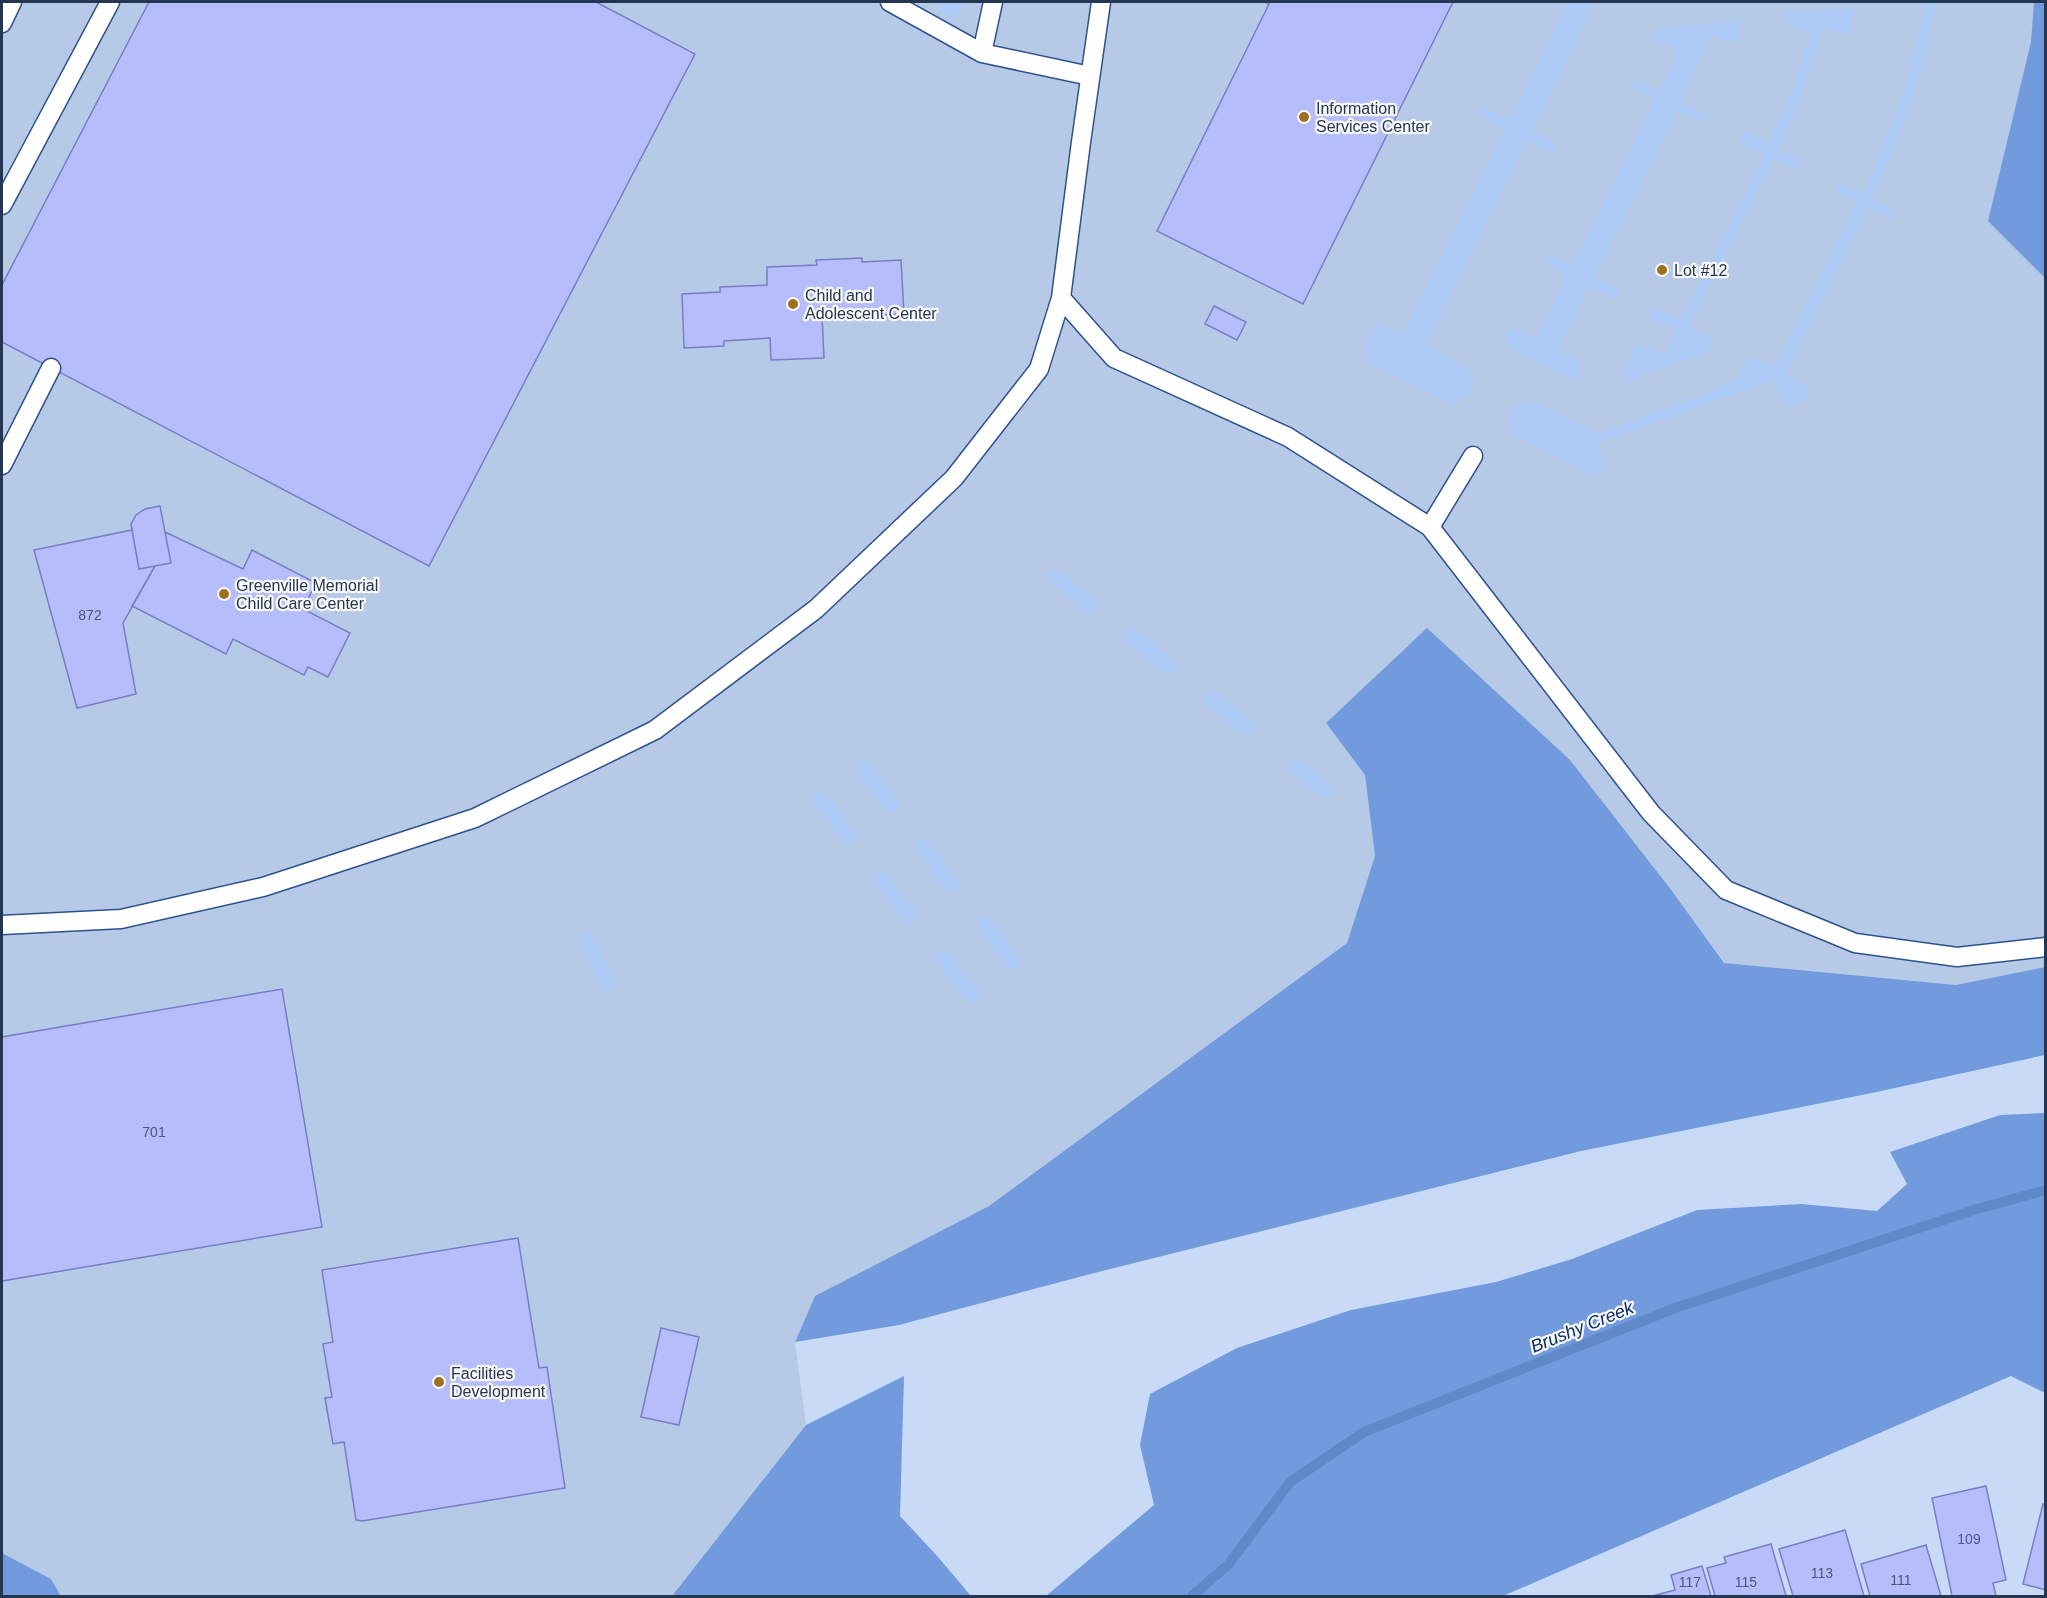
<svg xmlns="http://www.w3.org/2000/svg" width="2047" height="1598" font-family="Arial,sans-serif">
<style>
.built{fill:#b6cae7}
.green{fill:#aecbf8}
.forest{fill:#719bdd}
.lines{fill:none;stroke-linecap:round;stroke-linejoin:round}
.stream{stroke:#6089c9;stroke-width:10}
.building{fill:#b6bdfb;stroke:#787ec6;stroke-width:1.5}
.lane-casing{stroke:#2c528e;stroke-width:21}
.path{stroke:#899bb7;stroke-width:4;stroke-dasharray:3 3;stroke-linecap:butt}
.lane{stroke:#fff;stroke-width:18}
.poi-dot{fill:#9c7220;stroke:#f9f9f9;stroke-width:2}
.labels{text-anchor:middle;stroke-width:4.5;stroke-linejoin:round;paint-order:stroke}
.number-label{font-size:14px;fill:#48587c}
.poi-label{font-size:16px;fill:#243651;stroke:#f9f9f9;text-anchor:start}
.water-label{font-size:18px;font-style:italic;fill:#072e68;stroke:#f9f9f9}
</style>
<rect width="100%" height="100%" fill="#c8daf6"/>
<!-- built -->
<path class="built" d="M2 2H2045V967L1956 985 1724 963 1672 891 1326 723 1365 775 1375 856 1347 943 989 1206 815 1296 795 1342 806 1425 672 1596H61L51 1579 2 1553Z"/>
<!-- green -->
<path class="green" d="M943 2H962L960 11 953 18 946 17 940 10Z
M1568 2H1592L1575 47 1532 131 1555 143 1556 147 1554 151H1549L1528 140 1426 346 1465 366 1472 373C1475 389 1467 402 1451 403L1371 364C1361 352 1367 336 1377 326H1382L1402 335 1505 129 1480 116 1481 109 1485 108 1510 120Z
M1925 2H1936C1926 70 1901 136 1871 198L1894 210 1895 217 1889 218 1868 207 1785 374 1808 387V391L1803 401 1787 405 1783 404 1774 380 1598 443 1605 466V470L1601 474 1589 473 1513 434C1504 416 1514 398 1535 402L1599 433 1729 385 1739 376 1748 358 1758 359 1776 367 1858 202 1836 189 1835 184 1836 182H1841L1863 194C1891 132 1914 68 1925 2Z
M1851 8C1855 14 1852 27 1847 34L1822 29 1802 97 1778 149 1800 161 1801 167 1795 169 1774 158 1689 325 1711 338V348L1706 353 1622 382 1621 375 1637 344H1642L1664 355 1676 330 1650 317 1651 309 1655 308 1680 321 1764 154 1741 142 1740 140V136L1746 133 1768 144 1791 94 1812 31 1785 23 1784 16 1788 13Z
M1736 20 1741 21 1742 25 1736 43 1709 36 1681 102 1705 114 1706 119 1703 121 1677 111 1594 277 1616 289 1618 293 1617 297 1612 298 1590 287 1558 350 1581 363 1579 375 1575 378H1570L1506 344 1505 337 1509 329 1514 328 1536 338 1567 275 1545 262 1543 261 1544 257 1550 255 1572 266 1655 99 1631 87V81L1636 80 1658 92 1678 51 1655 39 1652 35 1654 30Z
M1053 569 1059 570 1096 601 1097 609 1090 613 1086 612 1048 580 1047 576 1049 571Z
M1134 629 1139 631 1175 661V669L1172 672 1166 673 1127 644 1125 636 1128 631Z
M1211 691 1217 693 1254 722 1255 731 1252 734 1245 735 1205 703 1204 697 1207 693Z
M862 758 867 760 898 800V806L895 810 890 812 885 810 855 770V762Z
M1296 758 1305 763 1332 785 1334 794 1330 797H1322L1288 770Z
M820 791 826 794 855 832 856 837 853 842 848 844 843 842 813 803 812 799 816 792Z
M920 839H926L929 842 958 880 960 883 956 890 951 891 946 889 915 848 917 842Z
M877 871 885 872 917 913C917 921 912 924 905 921L874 882V874Z
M985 917 990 920 1020 958 1021 962 1017 969 1013 970 1007 967 977 928 979 919Z
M586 933 595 937 615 983 614 987 609 992 602 990 580 942 581 937Z
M941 951H947L979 990C980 999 976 1004 967 1002L936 962 937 953Z"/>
<!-- forest -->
<path class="forest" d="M2034 2H2046L2045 278 1988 221 2031 42Z
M1427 628 1570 760 1672 891 1724 963 1956 985 2045 967V1055L1872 1093 1581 1151 1098 1272 899 1325 795 1342 815 1296 989 1206 1347 943 1375 856 1365 775 1326 723Z
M2045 1113V1393L2011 1376 1503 1596H1046L1154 1505 1140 1445 1150 1394 1237 1348 1351 1310 1496 1282 1572 1259 1697 1210 1802 1204 1877 1211 1907 1184 1890 1152 2000 1115Z
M904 1376 900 1516 938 1557 971 1596H672L806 1425Z
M2 1553 51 1579 61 1596H2Z"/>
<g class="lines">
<!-- stream -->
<path class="stream" d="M1192 1596 1228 1565 1290 1482 1364 1432 1675 1308 1977 1209 2046 1190"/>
</g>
<!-- building -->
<path class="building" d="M149 2H596L695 54 429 566 2 342V285Z
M1270 2H1453L1303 304 1157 231Z
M862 258V262L901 260 904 314 862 316V313L822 315 824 358 771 360 770 338 724 341V346L684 348 682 294 720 292V287L767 285V267L817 265 816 260Z
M1214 306 1246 322 1237 340 1205 324Z
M160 506 171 563 139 569 131 524 136 515 145 509Z
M132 530 139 569 155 566 123 623 136 694 77 708 34 550Z
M165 532 243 569 252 550 316 583 303 609 350 633 328 677 308 667 304 675 233 639 226 654 132 606 155 566 171 563Z
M282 989 322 1227 2 1281V1037Z
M518 1238 539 1368 547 1367 565 1488 362 1521 356 1520 344 1442 333 1444 325 1398 332 1397 323 1344 333 1342 322 1270Z
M661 1328 699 1337 679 1425 641 1417Z
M1986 1486 2006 1580 1993 1583 1996 1596H1952L1932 1498Z
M2043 1504 2046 1505V1590L2023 1584Z
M1845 1530 1864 1596H1793L1779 1549Z
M1771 1544 1786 1596H1715L1707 1568 1726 1563 1724 1557Z
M1926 1545 1941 1596H1870L1861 1564Z
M1702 1566 1711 1596H1652L1675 1590 1671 1575Z"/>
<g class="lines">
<defs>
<path id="lane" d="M890 2 982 53 1090 76
M2 23 12 2
M982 53 993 2
M2 205 110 2
M1061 298 1114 358 1288 437 1430 527 1473 456
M2 465 51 368
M1430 527 1651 813 1726 890 1855 943 1957 957 2046 947
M2 925 121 919 263 887 475 818 655 730 816 609 954 478 1039 369 1061 298 1081 142 1101 2"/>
</defs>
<!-- lane casing -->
<use href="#lane" class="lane-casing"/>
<!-- path -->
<path class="path" d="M1266 2 1270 3"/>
<!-- lane -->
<use href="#lane" class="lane"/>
</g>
<!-- markers -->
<g class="poi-dot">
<circle cx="1304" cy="117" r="6"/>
<circle cx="1662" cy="270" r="6"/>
<circle cx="793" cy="304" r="6"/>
<circle cx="224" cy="594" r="6"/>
<circle cx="439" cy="1382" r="6"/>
</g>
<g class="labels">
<!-- number labels -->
<g class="number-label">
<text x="90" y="620">872</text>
<text x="154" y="1137">701</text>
<text x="1969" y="1544">109</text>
<text x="1822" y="1578">113</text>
<text x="1901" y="1585">111</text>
<text x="1690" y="1587">117</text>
<text x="1746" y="1587">115</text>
</g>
<!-- poi labels -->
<g class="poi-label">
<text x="1316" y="114">Information<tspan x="1316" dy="18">Services Center</tspan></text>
<text x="1674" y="276">Lot #12</text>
<text x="805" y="301">Child and<tspan x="805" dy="18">Adolescent Center</tspan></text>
<text x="236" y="591">Greenville Memorial<tspan x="236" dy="18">Child Care Center</tspan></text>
<text x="451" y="1379">Facilities<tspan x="451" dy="18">Development</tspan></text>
</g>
<!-- water labels -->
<g class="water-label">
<text transform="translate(1582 1327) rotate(-22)" y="6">Brushy Creek</text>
</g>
</g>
<!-- border -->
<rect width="2047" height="1598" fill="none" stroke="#243651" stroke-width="6"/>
</svg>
